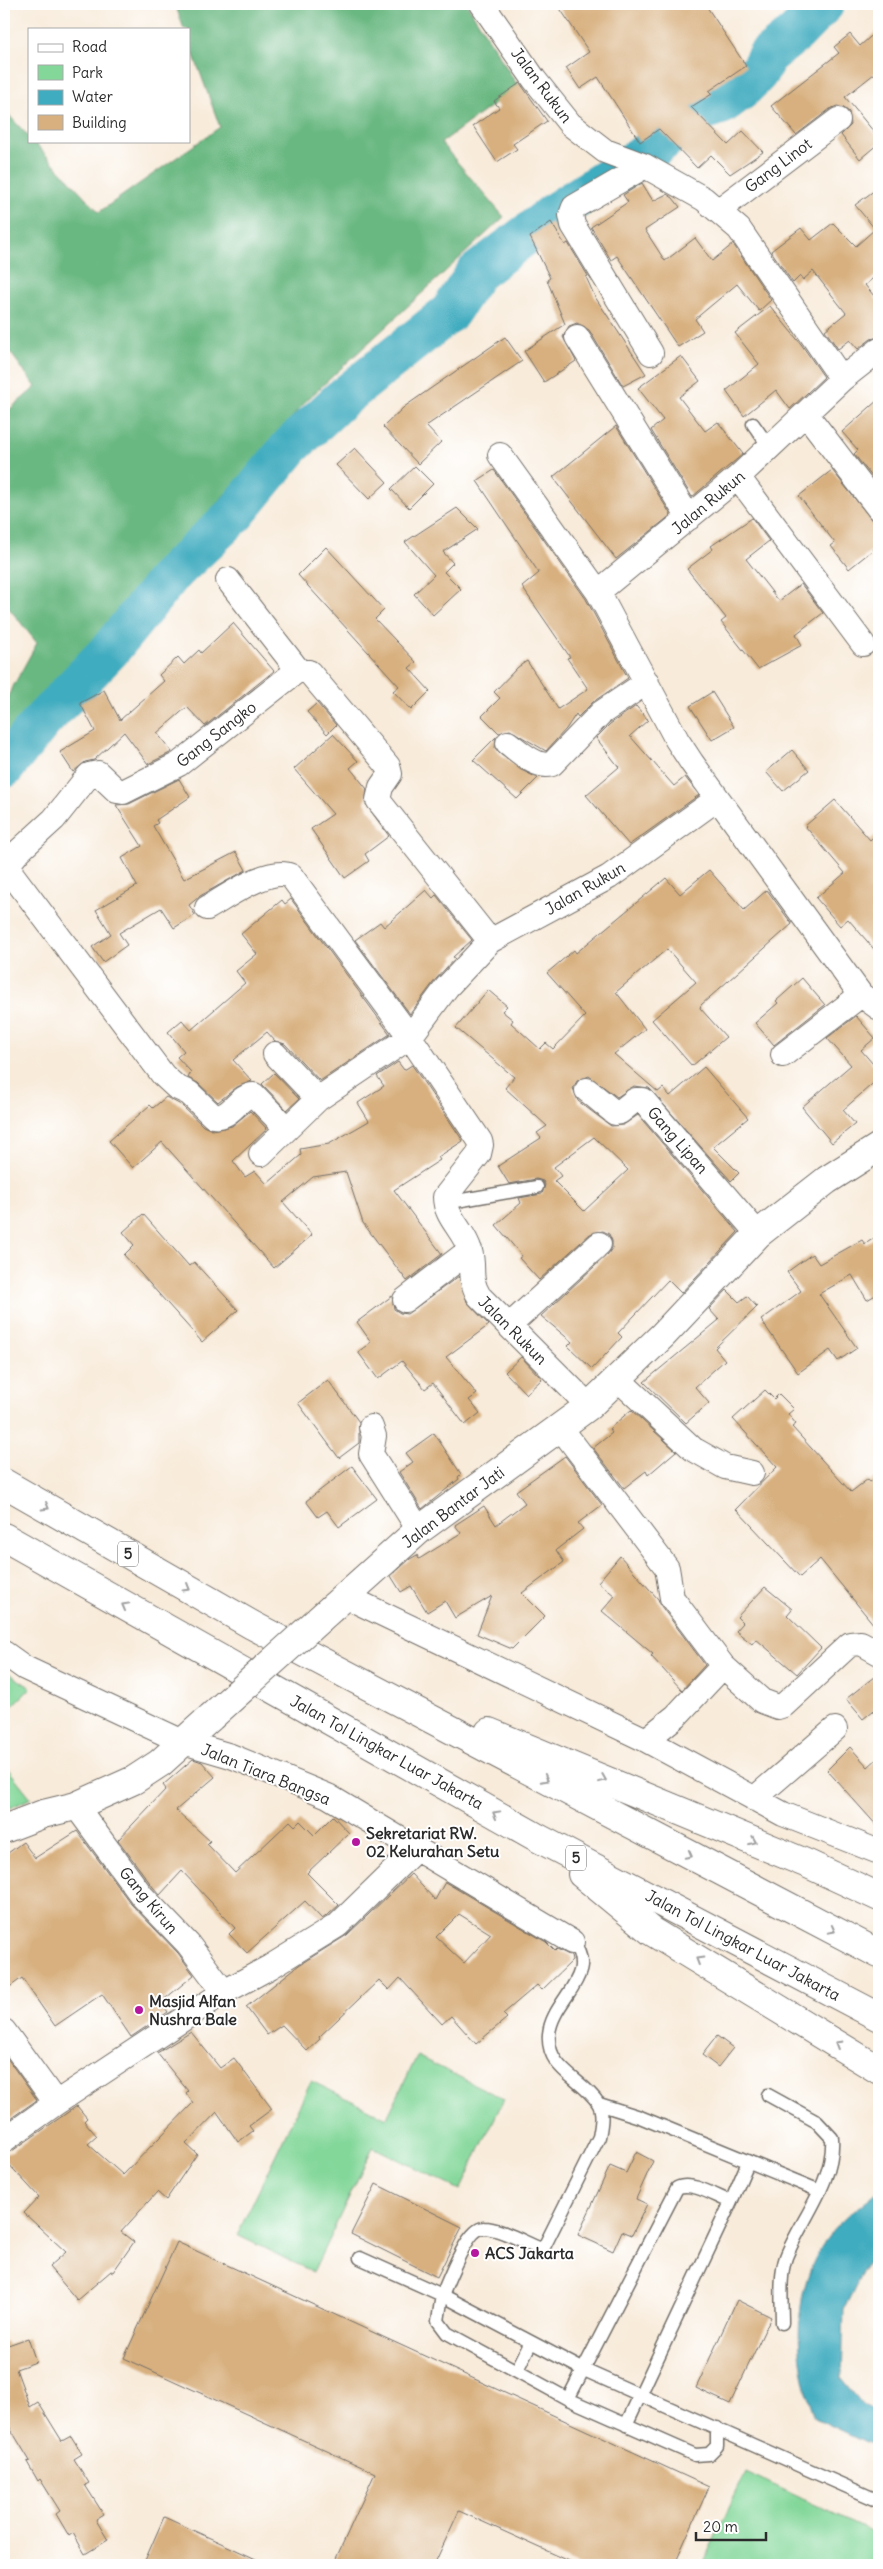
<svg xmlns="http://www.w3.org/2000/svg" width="883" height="2569" font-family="Delius,sans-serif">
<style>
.green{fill:#82d799;stroke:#568162}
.forest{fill:#69b881;stroke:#4a7256}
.water{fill:#40acbf;stroke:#366c75}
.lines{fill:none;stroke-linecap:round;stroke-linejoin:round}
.river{stroke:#40acbf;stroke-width:41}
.building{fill:#d8b07f;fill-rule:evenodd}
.service-casing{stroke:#736e68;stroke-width:15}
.minor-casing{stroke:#736e68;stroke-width:26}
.tertiary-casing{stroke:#736e68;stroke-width:30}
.motorway-casing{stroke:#736e68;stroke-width:30}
.service{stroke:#fff;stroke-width:12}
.minor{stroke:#fff;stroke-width:24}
.tertiary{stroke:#fff;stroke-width:28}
.motorway{stroke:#fff;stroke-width:28}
.tertiary-bridge-casing{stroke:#736e68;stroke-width:30;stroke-linecap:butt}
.tertiary-bridge{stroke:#fff;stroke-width:28}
.oneway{stroke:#a0a0a0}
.poi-dot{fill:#b5179e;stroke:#fff;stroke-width:2}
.labels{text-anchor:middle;stroke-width:4;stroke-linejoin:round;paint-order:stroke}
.shield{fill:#fff;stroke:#6b6b6b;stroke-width:1}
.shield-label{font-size:15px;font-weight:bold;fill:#2b2b2b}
.street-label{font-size:16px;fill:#2b2b2b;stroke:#fff}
.poi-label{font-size:16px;font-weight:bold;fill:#2b2b2b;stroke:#fff;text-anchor:start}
</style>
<rect width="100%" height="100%" fill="#fff"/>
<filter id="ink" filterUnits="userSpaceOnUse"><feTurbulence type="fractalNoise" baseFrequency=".02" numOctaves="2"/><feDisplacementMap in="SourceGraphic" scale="10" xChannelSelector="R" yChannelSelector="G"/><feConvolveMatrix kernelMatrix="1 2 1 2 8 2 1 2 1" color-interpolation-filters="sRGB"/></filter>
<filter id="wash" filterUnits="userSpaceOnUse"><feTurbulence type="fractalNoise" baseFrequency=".0096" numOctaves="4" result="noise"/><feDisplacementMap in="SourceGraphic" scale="20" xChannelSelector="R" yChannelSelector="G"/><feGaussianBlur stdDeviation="1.12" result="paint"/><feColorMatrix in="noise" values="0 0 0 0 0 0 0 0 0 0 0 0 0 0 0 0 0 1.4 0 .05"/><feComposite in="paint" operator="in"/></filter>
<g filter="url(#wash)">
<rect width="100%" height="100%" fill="#f8ebda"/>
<!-- green -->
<path class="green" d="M4 1670 31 1688 4 1714Z
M4 1764 31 1798 4 1811Z
M417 2056 504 2099 460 2190 373 2147 313 2272 237 2235 311 2081 387 2118Z
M746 2472 879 2535V2565H702Z"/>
<!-- forest -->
<path class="forest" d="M175 4H467L518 86 441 143 504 217 307 400 200 523 4 739V703L37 643 4 602V414L36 387 4 344V110L29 137V141H33L99 212 220 127 189 42V29H184Z"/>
<!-- water -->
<path class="water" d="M879 2190V2246L873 2251 844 2309 842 2379 863 2405 879 2413V2448L815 2418C794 2361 790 2289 828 2237 840 2219 863 2204 879 2190Z"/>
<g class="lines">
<!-- river -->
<path class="river" d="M4 768 42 721 110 650 170 576 235 514 291 446 339 401 450 312 476 273 557 211 650 151 698 112 722 104 740 91 758 73 767 56 796 33 824 4"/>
</g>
<g id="blocks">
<!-- building -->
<path class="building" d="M557 4H705L746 66 709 91 712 94 691 107 728 145 743 131 763 152 730 174 711 155 697 168 659 129 640 142 598 77 580 89 566 68 589 52Z
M879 29V70L845 97 879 138V143L860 159 841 135 851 125 849 112 844 108 837 106 830 109 796 135 771 106 839 53 834 47 850 34 860 46Z
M520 83 547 121 513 144 517 149 497 162 473 126 499 108 494 101Z
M642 183 653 201 667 194 673 198 680 207 645 230 665 261 695 238 712 261 733 244 771 300 759 311 737 284 695 319 703 331 678 347 617 256 611 260 591 227 628 202 623 195Z
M879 187V273L865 285 879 302V337L871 339 858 349 850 340 838 349 825 330 846 313 813 271 803 280 800 276 793 283 771 251 801 228 811 240 833 223 856 246 875 229 855 205Z
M551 222 565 245 568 243 588 276 586 277 595 297 646 374 623 386 589 330 577 323 569 326 563 337 576 361 544 382 524 351 565 324 547 280 550 278 530 237Z
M770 306 801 344 824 377 790 409 776 390 744 416 726 391 759 364 735 333Z
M505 337 522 361 426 426 441 442 418 464 383 427 404 407Z
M681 356 700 381 679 397 705 431 718 422 743 454 692 497 651 430 663 420 638 388Z
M879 399V474L873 478 854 454 858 450 842 432Z
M616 426 671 515 616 559 553 477Z
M355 448 387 482 369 499 336 465Z
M415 466 433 484 409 508 391 489Z
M494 470 586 599 628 678 593 702 578 717 576 714 566 729 546 751 510 730 499 733 482 716 500 698 494 692 518 667 527 661 558 709 588 689 567 658 570 657 522 587 539 573 477 481Z
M832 470 879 529V545L849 569 831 546 835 543 799 496Z
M457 508 478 529 443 552 453 563 444 572 461 589 433 615 414 594 434 575 405 542Z
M752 518 769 541 746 559 779 601 801 584 823 613 796 634 802 645 758 669 721 622 726 618 687 569 713 549 711 546Z
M326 547 384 610 375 619 416 662 409 668 430 691 411 710 393 691 399 686 298 575Z
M233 623 274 671 205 726 187 707 157 733 172 752 148 764 124 732 94 760 85 762 73 772 60 752 95 731 80 703 104 690 120 720 164 681 159 675 178 657 184 664 199 650 201 653Z
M712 692 734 727 712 740 690 706Z
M317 703 336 725 327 734 307 712Z
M636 706 648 720 630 736 674 786 685 777 699 795 629 845 586 795 619 767 596 738 610 724Z
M333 734 358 761 350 768 367 789 365 803 389 836 365 854 369 861 345 878 311 829 333 814 294 769Z
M496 737 495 748 500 754 521 770 538 778 517 799 473 760Z
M792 750 809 770 783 791 766 772Z
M179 779 190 797 156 820 158 823 153 826 184 879 236 852 246 870 200 896 189 905 195 915 174 928 161 908 119 933 127 945 103 962 92 947 111 934 96 910 137 886 122 858 142 846 116 805 129 804Z
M835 800 870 840 879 832V955L848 919 840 926 816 898 845 873 805 826Z
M709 870 744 910 767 890 792 924 701 1005 700 1008 726 1037 692 1066 652 1020 696 982 667 949 616 992 645 1029 614 1054 658 1092 663 1088 670 1096 704 1067 748 1118 713 1147 739 1173 731 1181 649 1088 634 1086 617 1097 589 1076 577 1081 573 1088 578 1101 611 1126 623 1125 638 1115 738 1232 681 1293 668 1280 618 1333 622 1337 592 1369 568 1346 572 1342 541 1316 608 1254 612 1248V1241L609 1234 603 1231 590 1234 539 1280 519 1258 522 1256 496 1225 521 1203 519 1198 542 1194 545 1185 543 1181 536 1179 509 1184 498 1166 541 1138 537 1133 547 1126 505 1088 514 1077 456 1028 488 990 507 1006 502 1011 513 1020 511 1023 540 1049 546 1043 553 1049 585 1016 547 973 574 950 576 953 666 878 680 894ZM594 1137 628 1170 584 1211 554 1181 561 1176 554 1167Z
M426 890 433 898 436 895 472 940 453 957 455 958 436 979 410 1014 355 940 380 922 384 927Z
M291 899 390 1034 320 1081 285 1044 275 1041 267 1032 233 1060 252 1081 237 1087 218 1102 198 1083 188 1078 191 1072 177 1057 184 1051 168 1032 182 1020 191 1030 245 983 236 971 257 954 241 934 282 900 285 904Z
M802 978 825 1005 774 1045 755 1023 778 1003 776 1001Z
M856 1016 875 1038 861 1050 879 1071V1078L843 1110 855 1124 832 1143 802 1107 851 1065 827 1038Z
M398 1062 404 1070 412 1065 463 1141 438 1157 440 1160 394 1190 442 1254 407 1281 363 1223 346 1172 313 1177 283 1202 312 1235 274 1268 162 1142 133 1168 109 1141 150 1105 153 1108 166 1097 181 1105 203 1126 212 1130 232 1126 250 1111 267 1129 233 1161 245 1177 255 1171 267 1184 301 1155 300 1149 329 1144 369 1121 358 1103 384 1086 377 1076Z
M274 1073 299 1099 287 1110 262 1084Z
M143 1214 189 1266 194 1262 238 1310 202 1342 124 1255 134 1245 123 1232Z
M879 1235V1293L867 1300 852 1275 819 1294 857 1348 838 1361 830 1350 798 1373 761 1320 801 1291 787 1272 812 1254 819 1264 862 1240 865 1244Z
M459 1276 467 1302 489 1325 446 1357 477 1394 469 1400 480 1413 465 1425 433 1383 425 1389 402 1361 378 1379 358 1352 371 1342 357 1322 392 1296 394 1309 400 1313 407 1314Z
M727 1290 739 1302 747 1296 757 1307 715 1348 725 1360 695 1387 709 1403 686 1423 644 1382 719 1320 709 1309Z
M521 1357 542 1379 526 1394 505 1372Z
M328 1380 359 1422V1443L339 1458 298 1403Z
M765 1390 774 1399 779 1394 794 1409 788 1414 796 1424 792 1427 851 1492 868 1479 870 1482 879 1475V1631L820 1559 800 1577 736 1509 777 1467 733 1419Z
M631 1410 676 1451 648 1475 646 1471 624 1488 593 1448 612 1433 609 1429Z
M434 1433 461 1474 458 1477 459 1479 422 1509 399 1472 413 1462 406 1453Z
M565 1456 602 1505 578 1523 583 1529 556 1550 564 1562 522 1593 545 1616 512 1649 477 1634 492 1596 455 1618 445 1601 427 1612 411 1586 401 1592 391 1576 410 1559 417 1555 419 1559 461 1533 455 1525 484 1506 496 1525 525 1503 516 1491Z
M352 1466 377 1499 339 1527 327 1511 318 1517 306 1501Z
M620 1556 658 1599 661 1606 705 1665 682 1690 651 1656 653 1654 602 1611 615 1596 598 1582Z
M765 1587 792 1609 787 1615 821 1648 797 1674 756 1639 752 1644 736 1631 743 1623 737 1617Z
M879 1673V1706L863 1719 846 1699Z
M850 1747 868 1767 879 1757V1828L827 1770Z
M193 1759 202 1762 215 1777 176 1810 210 1841 207 1844 235 1873 290 1821 295 1826 300 1821 314 1835 333 1816 349 1833 307 1873 339 1905 329 1914 322 1919 305 1901 247 1953 229 1934 235 1928 182 1871 160 1895 153 1887 118 1840 166 1789 163 1785Z
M77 1831 131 1904 178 1953 194 1975 161 2002 168 2012 131 2037 102 1994 55 2026 22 1978 4 1991V1856L23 1842 35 1858Z
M411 1874 435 1900 445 1882 546 1942 555 1951 557 1949 571 1956 572 1961 542 1990 537 1985 503 2014 507 2018 476 2044 451 2016 442 2024 400 1978 389 1990 379 1980 319 2037 320 2039 307 2051 282 2025 267 2035 246 2007 299 1965 347 1935ZM459 1914 491 1934 464 1963 436 1937Z
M191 2032 220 2068 234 2058 272 2109 249 2126 253 2131 238 2142 217 2112 186 2144 197 2154 166 2200 157 2192 121 2232 134 2242 113 2272 111 2271 77 2300 49 2267 66 2252 24 2213 39 2197 4 2159V2153L12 2151 77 2106 87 2118 84 2121 97 2136 88 2144 123 2175 193 2103 186 2093 188 2091 157 2053Z
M717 2036 733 2048 718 2067 702 2055Z
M4 2054 37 2100 4 2123Z
M636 2152 653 2161 636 2199 647 2204 632 2235 622 2231 613 2251 578 2235 610 2166 626 2173Z
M376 2184 462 2227 437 2277 351 2234Z
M177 2242 709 2487 674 2565H578L459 2511 434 2565H333L375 2473 124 2358Z
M737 2300 771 2317 730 2404 696 2388Z
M28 2338 36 2362 16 2369 30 2407 38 2402 62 2441 71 2436 82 2454 74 2459 89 2483 85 2485 104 2515 96 2520 108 2540 85 2554 73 2533 69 2536 56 2514 60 2511 40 2479 38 2481 27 2462 30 2461 4 2418V2341H6L8 2345Z
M164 2517 269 2565H143Z"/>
</g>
</g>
<g filter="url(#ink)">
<use href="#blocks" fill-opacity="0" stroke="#736e68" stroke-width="1"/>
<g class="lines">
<defs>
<path id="service" d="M753 424 770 448
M445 1203 537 1187
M572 1942C601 1975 552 1999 549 2034 546 2070 582 2078 598 2103 604 2112 601 2126 599 2137L544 2247 539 2248C524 2242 499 2228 484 2228 468 2227 448 2281 442 2295L584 2370 879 2501
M768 2095 817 2122 832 2138C835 2181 801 2219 786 2257 779 2277 782 2302 782 2323
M599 2104 640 2117 820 2191
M360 2258 442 2295 438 2321 447 2333 568 2399 695 2455 709 2454 717 2446V2428
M517 2370 531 2342
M568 2399 677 2188C691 2180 717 2197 731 2202L748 2162
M626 2425 731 2202"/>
<path id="minor" d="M482 4 534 79 570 124 605 151 645 166 704 199 739 229 842 379
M645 166 574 207 571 215 573 225 651 353
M719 210 838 120
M577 337 689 518
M807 415 879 509
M500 455 598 592 677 740 692 763 861 995 879 1008
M738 477 863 644
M228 580 298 670
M598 592 738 477 842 379 879 350
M508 743C520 752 537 769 552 764L601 713 647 682
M207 908C227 897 269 866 291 876L410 1037 480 1141 481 1145 479 1154 445 1197C445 1218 465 1231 470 1251 475 1268 468 1278 479 1296L589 1406
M275 1054 318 1099
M783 1055 861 995
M587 1090 615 1113 620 1112 635 1100H643L758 1234
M287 1129 254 1095C238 1095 231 1120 213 1116L189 1093 176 1087 163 1075 11 873 10 862 19 851 54 819 89 775 98 773 117 791 123 792 179 764 298 670 309 672 388 766 390 774 381 787 378 800 490 941
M261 1154 318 1099 410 1037 447 987 490 941 609 877 717 799
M405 1300 470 1250
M509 1326 599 1244
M618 1379 693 1449 725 1467 752 1473
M371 1427 374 1436 371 1454 419 1530
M560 1427 667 1568 672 1598 723 1666 762 1701 778 1707 784 1705 850 1644 861 1643 879 1653
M345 1596 646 1740 783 1814 879 1852
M4 1653 25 1668 183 1742 231 1756 328 1796 572 1942
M646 1740 676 1716 723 1666
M754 1799 835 1729
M76 1806 142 1896 188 1944 224 1992
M4 2031 56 2103 4 2140
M56 2103 224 1992 270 1967 338 1925 415 1850"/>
<path id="tertiary" d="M333 1607 419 1530 589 1406 663 1335 758 1234 827 1180 879 1147
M4 1829 43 1814 76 1806 134 1780 160 1763 211 1717"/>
<path id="motorway" d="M4 1483 252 1625 879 1954
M4 1537 538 1838 879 2017
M489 1732 808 1864 879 1897
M582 1874 651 1931 879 2070"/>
</defs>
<!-- service casing -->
<use href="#service" class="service-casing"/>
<!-- minor casing -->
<use href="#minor" class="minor-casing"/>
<!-- tertiary casing -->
<use href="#tertiary" class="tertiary-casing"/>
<!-- motorway casing -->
<use href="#motorway" class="motorway-casing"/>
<!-- service -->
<use href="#service" class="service"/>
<!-- minor -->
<use href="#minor" class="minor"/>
<!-- tertiary -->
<use href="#tertiary" class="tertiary"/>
<!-- motorway -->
<use href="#motorway" class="motorway"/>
<defs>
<path id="tertiary-bridge" d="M211 1717 333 1607"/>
</defs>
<!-- tertiary-bridge casing -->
<use href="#tertiary-bridge" class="tertiary-bridge-casing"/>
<!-- tertiary-bridge -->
<use href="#tertiary-bridge" class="tertiary-bridge"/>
</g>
<!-- one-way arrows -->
<defs><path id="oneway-chevron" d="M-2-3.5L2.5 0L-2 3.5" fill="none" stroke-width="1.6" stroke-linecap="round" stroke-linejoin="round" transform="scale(1.25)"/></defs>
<g class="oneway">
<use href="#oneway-chevron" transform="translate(46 1507) rotate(30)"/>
<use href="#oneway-chevron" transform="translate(187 1588) rotate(30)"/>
<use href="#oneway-chevron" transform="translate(125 1606) rotate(-151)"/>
<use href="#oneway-chevron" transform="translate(545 1779) rotate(28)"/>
<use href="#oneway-chevron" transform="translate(603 1779) rotate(22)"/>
<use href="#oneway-chevron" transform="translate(496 1814) rotate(-151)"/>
<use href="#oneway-chevron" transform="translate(753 1841) rotate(22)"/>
<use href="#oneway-chevron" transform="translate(689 1855) rotate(28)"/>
<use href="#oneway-chevron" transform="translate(832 1930) rotate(28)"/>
<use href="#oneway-chevron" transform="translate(699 1960) rotate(-149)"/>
<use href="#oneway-chevron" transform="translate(838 2044) rotate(-149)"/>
</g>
</g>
<!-- markers -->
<g class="poi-dot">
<circle cx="356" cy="1842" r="5"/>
<circle cx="139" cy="2010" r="5"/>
<circle cx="475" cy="2253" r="5"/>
</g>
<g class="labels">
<!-- shield labels -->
<g class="shield">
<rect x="118" y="1541.5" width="20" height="25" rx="4"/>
<rect x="566" y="1845.5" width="20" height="25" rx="4"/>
</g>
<g class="shield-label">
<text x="128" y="1559">5</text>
<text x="576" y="1863">5</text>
</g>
<!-- street labels -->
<g class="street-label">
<text transform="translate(542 85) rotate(53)" y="6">Jalan Rukun</text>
<text transform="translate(778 165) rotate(-37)" y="6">Gang Linot</text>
<text transform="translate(708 502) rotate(-40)" y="6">Jalan Rukun</text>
<text transform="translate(216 734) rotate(-38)" y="6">Gang Sangko</text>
<text transform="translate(585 888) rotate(-30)" y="6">Jalan Rukun</text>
<text transform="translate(678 1140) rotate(49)" y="6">Gang Lipan</text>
<text transform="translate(513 1330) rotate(45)" y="6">Jalan Rukun</text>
<text transform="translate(453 1507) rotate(-37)" y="6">Jalan Bantar Jati</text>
<text transform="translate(387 1752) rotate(29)" y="6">Jalan Tol Lingkar Luar Jakarta</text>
<text transform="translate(266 1774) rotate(22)" y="6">Jalan Tiara Bangsa</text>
<text transform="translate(149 1900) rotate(50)" y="6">Gang Kirun</text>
<text transform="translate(743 1945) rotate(28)" y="6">Jalan Tol Lingkar Luar Jakarta</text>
</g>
<!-- poi labels -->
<g class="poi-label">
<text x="366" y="1839">Sekretariat RW.<tspan x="366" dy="18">02 Kelurahan Setu</tspan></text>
<text x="149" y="2007">Masjid Alfan<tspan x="149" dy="18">Nushra Bale</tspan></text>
<text x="485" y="2259">ACS Jakarta</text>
</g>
</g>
<!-- margin -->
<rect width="883" height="2569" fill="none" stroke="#fff" stroke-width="20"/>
<!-- legend -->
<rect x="28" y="28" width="162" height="115" fill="#ffffff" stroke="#aaaaaa"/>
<rect x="38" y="44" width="25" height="8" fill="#ffffff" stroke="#aaaaaa"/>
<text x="72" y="52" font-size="15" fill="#2b2b2b">Road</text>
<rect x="38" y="65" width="25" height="15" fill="#82d799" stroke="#aaaaaa"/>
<text x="72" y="78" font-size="15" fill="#2b2b2b">Park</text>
<rect x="38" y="90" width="25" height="15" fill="#40acbf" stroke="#aaaaaa"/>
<text x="72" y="102" font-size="15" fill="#2b2b2b">Water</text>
<rect x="38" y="115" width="25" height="15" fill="#d8b07f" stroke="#aaaaaa"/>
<text x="72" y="128" font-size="15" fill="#2b2b2b">Building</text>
<!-- scale -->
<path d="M696 2532v8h70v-8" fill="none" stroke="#2b2b2b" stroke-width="2.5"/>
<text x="703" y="2532" font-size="15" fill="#2b2b2b" stroke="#ffffff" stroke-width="4" paint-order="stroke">20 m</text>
</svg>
